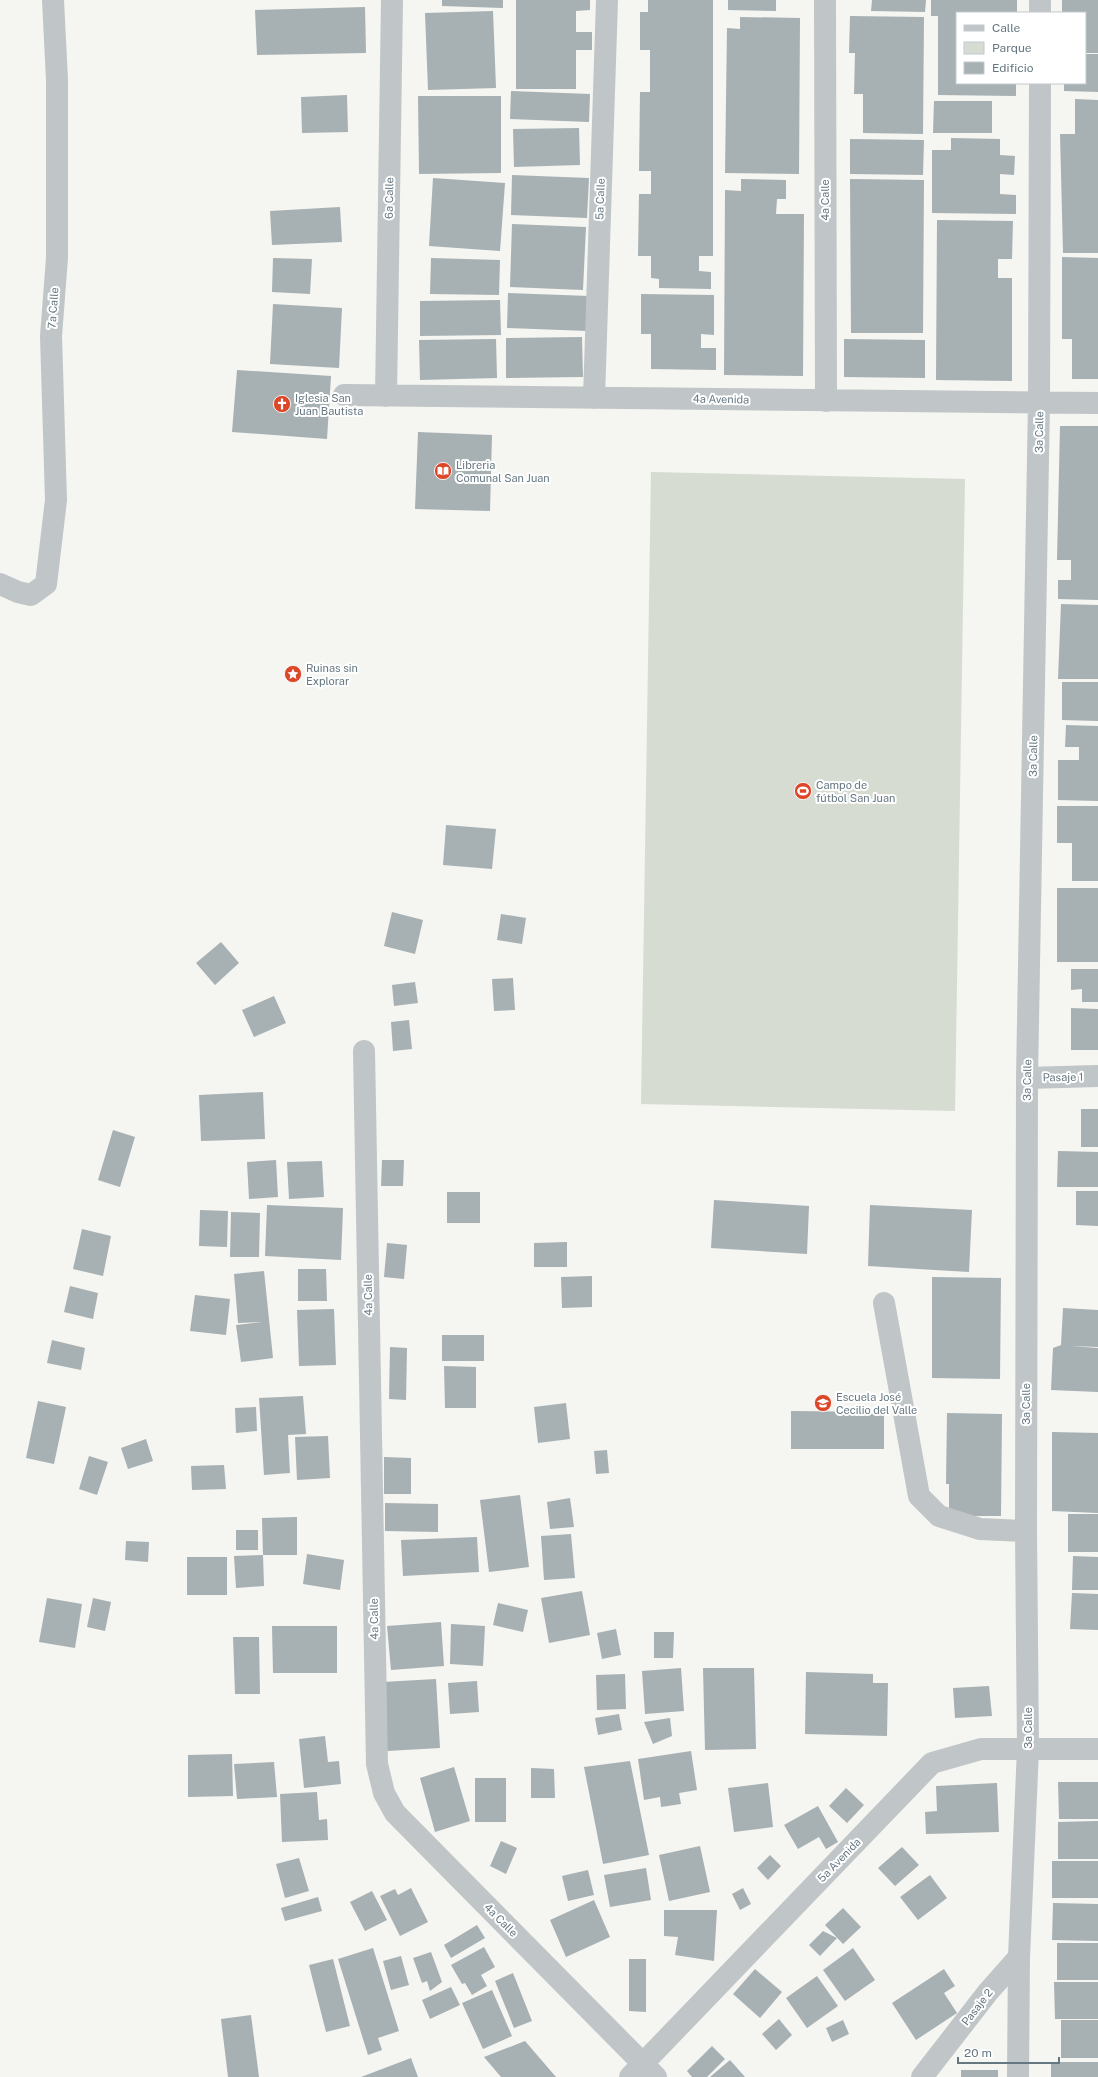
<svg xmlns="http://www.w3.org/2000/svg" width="1098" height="2077" font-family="'Public Sans',sans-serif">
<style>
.green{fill:#d6dcd2}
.building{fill:#a7b0b3}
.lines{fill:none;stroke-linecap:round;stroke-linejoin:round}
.minor{stroke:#c0c5c7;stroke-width:22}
.labels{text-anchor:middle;stroke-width:4;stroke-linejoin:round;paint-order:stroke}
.street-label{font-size:11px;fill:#657781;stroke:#fff}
.poi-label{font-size:11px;fill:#657781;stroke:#fff;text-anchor:start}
</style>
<rect width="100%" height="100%" fill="#f5f5f1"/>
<!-- green -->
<path class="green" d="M651 472 965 479 955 1111 641 1104Z"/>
<!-- building -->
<path class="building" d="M442 0H503V8L442 6Z
M516 0H590V10L576 11V32H592V50H576V89H516Z
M648 0H713V256H699V271L711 272V289L659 288V279L651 278V256H638L639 194H651V171H639L640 92H650V50H640V12H648Z
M728 0H776V11L728 10Z
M872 0H926L925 12 871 11Z
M931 0H1017V13H957V83H1016V96L938 95V16H931Z
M1062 0H1098V53H1085V13L1062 12Z
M365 7 366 53 257 55 255 10Z
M493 11 496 88 428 90 425 13Z
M850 16 924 17 923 134 863 133V94H854L855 53H849Z
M740 17 800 18 799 174 725 173 727 28 740 29Z
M1085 54H1098V92L1064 91V83H1085Z
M511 91 590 94 589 122 510 119Z
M347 95 348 132 302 133 301 97Z
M418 96H501V173L419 174Z
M1075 99 1098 100V253H1063L1060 134H1075Z
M934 101H992V133H933Z
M579 128 580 165 514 167 513 129Z
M951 138 1000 139V155L1015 156 1014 175 1000 174V194L1016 195V214L932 213V150H951Z
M850 139 924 140 923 175 850 174Z
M512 175 589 178 587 218 511 215Z
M433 178 505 183 500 251 429 246Z
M741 179 786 180V199H777L776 214H804L803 376 724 375 725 190 741 191Z
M850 179 924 180 923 333H851Z
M340 207 342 242 272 245 270 211Z
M937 220 1013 221 1012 259H998V278H1012V381L936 380Z
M512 224 586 227 583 290 510 287Z
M1062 257 1098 258V379H1072V339H1062Z
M273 258 312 259 310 294 272 292Z
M431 258 500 260 499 295 430 294Z
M508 293 589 296 588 331 507 328Z
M641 294 714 295V335L701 334V348H716V370L651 369V334H641Z
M500 300 501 335 420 336V301Z
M273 304 342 308 339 368 270 364Z
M582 337 583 377 506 378V338Z
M496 339 497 378 420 380 419 340Z
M844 339 925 340V378L844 377Z
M237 370 331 376 327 439 232 432Z
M1060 426H1098V600L1058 599V580H1071V560H1057Z
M418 432 492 435 490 511 415 509Z
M1061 604 1098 605V679H1058Z
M1062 682H1098V721L1062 720Z
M1066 725 1098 726V801L1058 800V760H1079V747H1065Z
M1057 806H1098V881H1072V843H1057Z
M446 825 496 829 492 869 443 865Z
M1057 888H1098V962H1057Z
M392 912 423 920 415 954 384 946Z
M501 914 526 918 522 944 497 940Z
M221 942 239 963 215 985 196 963Z
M1071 969H1098V1002H1082V989L1071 990Z
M513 978 515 1010 494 1011 492 979Z
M415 982 418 1003 394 1006 392 985Z
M274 996 286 1023 254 1037 242 1010Z
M1071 1008 1098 1009V1050H1071Z
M409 1020 412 1049 393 1051 391 1022Z
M263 1092 265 1139 201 1141 199 1095Z
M1081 1109H1098V1147H1081Z
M113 1130 135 1137 120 1187 98 1180Z
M1058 1151 1098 1152V1187H1057Z
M276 1160 278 1197 249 1199 247 1162Z
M382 1160H404L403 1186H381Z
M322 1161 324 1197 289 1199 287 1162Z
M1076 1191H1098V1226L1076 1225Z
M447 1192H480V1223H447Z
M714 1200 809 1206 807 1254 711 1248Z
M267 1205 343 1208 341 1260 265 1256Z
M870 1205 972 1210 969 1272 868 1266Z
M200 1210 228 1211 227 1247 199 1246Z
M231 1212 260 1213 259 1257H230Z
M82 1229 111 1236 103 1276 73 1269Z
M567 1242V1267H534V1243Z
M387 1243 407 1245 404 1279 384 1277Z
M298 1269H326L327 1301H298Z
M264 1271 273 1358 241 1362 236 1325 262 1322 238 1323 234 1274Z
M592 1276V1307L562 1308 561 1277Z
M932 1277 1001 1278 1000 1379 932 1378Z
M70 1286 98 1293 93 1319 64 1312Z
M195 1295 230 1299 226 1335 190 1331Z
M1063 1308 1098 1310V1347L1070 1346 1098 1348V1392L1051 1390 1053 1348 1061 1345Z
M334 1309 336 1365 299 1366 297 1310Z
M442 1335H484V1361H442Z
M52 1340 85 1348 81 1370 47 1363Z
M390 1347 407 1348 406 1400 389 1399Z
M444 1366 476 1367V1408H445Z
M303 1396 306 1434 288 1435 290 1473 264 1475 259 1398Z
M38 1401 66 1407 54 1464 26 1458Z
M566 1403 570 1439 538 1443 534 1407Z
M256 1407 257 1431 236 1433 235 1408Z
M791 1411 884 1412V1449H791Z
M947 1413 1002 1414 1001 1516H949V1484H946Z
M1052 1432 1098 1433V1513L1052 1511Z
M328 1436 330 1478 297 1480 295 1437Z
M146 1439 153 1461 128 1469 121 1448Z
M607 1450 609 1473 596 1474 594 1451Z
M89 1456 108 1462 97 1495 79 1489Z
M384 1457 411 1458V1494H384Z
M224 1465 226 1489 192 1490 191 1466Z
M520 1495 529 1567 489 1572 480 1500Z
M570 1498 574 1527 550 1529 547 1502Z
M385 1503 438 1504V1532L385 1531Z
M1068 1514H1098V1552H1068Z
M297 1517V1555H263L262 1518Z
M236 1530H258V1550H236Z
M571 1534 575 1578 544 1580 541 1536Z
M477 1537 479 1572 403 1576 401 1540Z
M126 1541 149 1542 148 1562 125 1560Z
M307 1554 344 1560 340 1590 303 1584Z
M263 1555 264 1586 236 1588 234 1556Z
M1073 1556 1098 1557V1590H1072Z
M187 1557H227V1595H187Z
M582 1591 590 1635 549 1643 541 1598Z
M1072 1593 1098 1594V1630L1070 1629Z
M47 1598 82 1604 75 1648 39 1642Z
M93 1598 111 1602 105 1631 87 1627Z
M498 1603 528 1610 523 1632 493 1625Z
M441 1622 444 1666 391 1670 387 1626Z
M451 1624 485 1626 483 1666 450 1664Z
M272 1626H337V1673H273Z
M616 1629 621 1655 602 1659 597 1633Z
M654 1632H674L673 1658H654Z
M233 1637H259L260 1694H235Z
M681 1668 684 1711 645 1714 642 1671Z
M703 1668H754L756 1749 705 1750Z
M806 1672 873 1674V1683H888L887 1736 805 1734Z
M625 1674 626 1709 597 1710 596 1675Z
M436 1679 440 1748 387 1751 383 1682Z
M477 1681 479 1712 450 1714 448 1683Z
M989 1686 992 1716 955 1718 953 1688Z
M619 1714 622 1730 598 1735 595 1718Z
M670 1718 672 1736 653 1744 644 1722Z
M325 1736 328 1762 339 1761 341 1784 304 1788 299 1739Z
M691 1751 697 1790 679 1793 681 1804 661 1807 660 1797 644 1800 638 1759Z
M232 1754 233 1796 188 1797V1755Z
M630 1761 649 1855 603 1864 584 1767Z
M274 1762 277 1797 237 1799 234 1764Z
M454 1767 470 1821 435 1832 420 1778Z
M531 1768 554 1769 555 1798H531Z
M475 1778H506V1822H475Z
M1058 1782H1098V1819H1059Z
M768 1783 773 1827 734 1832 728 1788Z
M997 1783 999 1832 926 1834 925 1812 937 1811 936 1786Z
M846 1788 864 1805 847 1823 829 1806Z
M317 1792 319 1820 327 1819 328 1840 282 1842 280 1794Z
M818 1806 838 1842 826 1849 819 1837 798 1849 784 1825Z
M1098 1821V1859H1058V1822Z
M501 1841 517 1848 506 1874 490 1866Z
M700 1846 710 1892 669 1901 659 1855Z
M902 1847 919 1865 895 1886 878 1868Z
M770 1855 781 1866 768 1880 757 1868Z
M299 1858 309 1891 285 1898 276 1864Z
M1052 1861H1098V1898H1052Z
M646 1868 651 1900 610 1907 604 1875Z
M588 1870 594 1895 568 1901 562 1876Z
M930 1875 947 1898 918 1920 900 1897Z
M411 1888 428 1922 400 1936 380 1896 395 1889 398 1895Z
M743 1888 751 1904 740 1910 732 1894Z
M372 1891 387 1920 365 1931 350 1902Z
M318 1897 322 1911 285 1921 281 1908Z
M594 1900 610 1937 566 1957 550 1920Z
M1053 1903 1098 1904V1941L1052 1940Z
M843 1908 861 1927 843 1944 825 1925Z
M664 1910H717L714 1961 675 1955 678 1937 664 1936Z
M477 1925 485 1938 451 1958 444 1945Z
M823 1931 837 1938 820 1956 809 1945Z
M1057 1943H1098V1980H1057Z
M484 1947 495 1967 481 1975 487 1986 472 1995 465 1983 462 1984 451 1965Z
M373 1948 399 2031 378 2038 382 2050 368 2055 338 1959Z
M853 1948 875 1980 845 2001 823 1970Z
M431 1952 442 1982 430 1991 427 1981 422 1983 413 1958Z
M401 1956 409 1985 391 1990 383 1961Z
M333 1959 350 2026 326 2032 309 1965Z
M629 1959H646V2012L629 2011Z
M755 1969 782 1992 760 2018 733 1994Z
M944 1969 955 1986 944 1993 957 2013 916 2040 892 2003Z
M513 1973 532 2021 514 2028 495 1981Z
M817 1976 838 2006 807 2028 786 1998Z
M1054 1982H1098V2019H1055Z
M451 1987 460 2005 430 2019 422 2000Z
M492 1990 512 2036 483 2049 462 2003Z
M251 2015 259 2077H228L221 2019Z
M779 2019 792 2035 776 2050 762 2034Z
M843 2020 849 2034 832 2042 826 2028Z
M1061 2020H1098V2058H1061Z
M525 2041 556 2077H501L484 2057Z
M712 2046 725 2059 707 2077H692L687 2071Z
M411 2058 418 2077H361Z
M730 2060 745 2077H710Z
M1051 2062H1098V2077H1051Z
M961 2070H998V2077H961Z"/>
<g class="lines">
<!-- minor -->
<path class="minor" d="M825 0 826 401
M1040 13V0
M344 395 1098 403
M386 396 392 0
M594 398 607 0
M0 584 18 592 31 595 46 584 56 500 51 336 57 258V80L53 0
M364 1051 377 1764 384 1793 395 1813 656 2077
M1027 1078 1098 1076
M884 1303 919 1496 939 1516 980 1529 1026 1531
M630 2077 932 1763 981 1749H1098
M922 2077 988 1992 1019 1957
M1018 2077 1019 1957 1028 1749 1026 1531 1027 1078 1039 402 1040 83"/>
</g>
<!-- icons -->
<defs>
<symbol id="church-disc" viewBox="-11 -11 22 22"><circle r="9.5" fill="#dc472a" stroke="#fff"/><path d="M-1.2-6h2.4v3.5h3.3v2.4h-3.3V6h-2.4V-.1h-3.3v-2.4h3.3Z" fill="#fff"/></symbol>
<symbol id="library-disc" viewBox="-11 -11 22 22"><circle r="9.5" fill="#dc472a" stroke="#fff"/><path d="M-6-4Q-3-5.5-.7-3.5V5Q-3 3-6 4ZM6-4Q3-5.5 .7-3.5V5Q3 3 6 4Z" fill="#fff"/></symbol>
<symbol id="sight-disc" viewBox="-11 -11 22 22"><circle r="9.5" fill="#dc472a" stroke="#fff"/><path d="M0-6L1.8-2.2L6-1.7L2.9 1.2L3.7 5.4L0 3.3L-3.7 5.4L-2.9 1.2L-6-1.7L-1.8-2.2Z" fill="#fff"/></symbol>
<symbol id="stadium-disc" viewBox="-11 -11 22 22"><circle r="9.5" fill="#dc472a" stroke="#fff"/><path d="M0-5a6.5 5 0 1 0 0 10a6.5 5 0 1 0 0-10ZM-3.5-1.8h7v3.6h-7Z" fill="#fff"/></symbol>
<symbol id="school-disc" viewBox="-11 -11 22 22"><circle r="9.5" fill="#dc472a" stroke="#fff"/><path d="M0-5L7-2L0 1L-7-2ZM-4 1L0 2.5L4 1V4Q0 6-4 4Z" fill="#fff"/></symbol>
</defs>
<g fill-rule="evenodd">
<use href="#church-disc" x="272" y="394" width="20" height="20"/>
<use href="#library-disc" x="433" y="461" width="20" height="20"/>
<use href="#sight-disc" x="283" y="664" width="20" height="20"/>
<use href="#stadium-disc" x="793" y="781" width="20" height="20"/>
<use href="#school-disc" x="813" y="1393" width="20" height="20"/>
</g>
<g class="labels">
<!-- street labels -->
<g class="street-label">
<text transform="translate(389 198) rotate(-89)" y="4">6a Calle</text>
<text transform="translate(600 199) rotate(-88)" y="4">5a Calle</text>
<text transform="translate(825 200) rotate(-90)" y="4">4a Calle</text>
<text transform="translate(53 308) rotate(-86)" y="4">7a Calle</text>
<text transform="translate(721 399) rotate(1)" y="4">4a Avenida</text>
<text transform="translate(1039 432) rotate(-89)" y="4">3a Calle</text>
<text transform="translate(1033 756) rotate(-89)" y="4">3a Calle</text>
<text transform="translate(1063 1077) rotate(-1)" y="4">Pasaje 1</text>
<text transform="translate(1027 1080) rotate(-89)" y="4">3a Calle</text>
<text transform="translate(368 1295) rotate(-91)" y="4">4a Calle</text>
<text transform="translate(1026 1404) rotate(-90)" y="4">3a Calle</text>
<text transform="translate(374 1619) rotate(-91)" y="4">4a Calle</text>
<text transform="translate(1028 1728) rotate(-90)" y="4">3a Calle</text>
<text transform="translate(839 1860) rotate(-46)" y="4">5a Avenida</text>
<text transform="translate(501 1920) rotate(45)" y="4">4a Calle</text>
<text transform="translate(977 2007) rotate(-52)" y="4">Pasaje 2</text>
</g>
<!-- poi labels -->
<g class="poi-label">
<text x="295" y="402">Iglesia San<tspan x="295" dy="13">Juan Bautista</tspan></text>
<text x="456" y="469">Libreria<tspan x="456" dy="13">Comunal San Juan</tspan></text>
<text x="306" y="672">Ruinas sin<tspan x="306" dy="13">Explorar</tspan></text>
<text x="816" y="789">Campo de<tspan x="816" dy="13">fútbol San Juan</tspan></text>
<text x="836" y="1401">Escuela José<tspan x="836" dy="13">Cecilio del Valle</tspan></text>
</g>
</g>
<!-- legend -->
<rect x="956" y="12" width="130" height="72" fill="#ffffff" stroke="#c1c9cd"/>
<rect x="964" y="25" width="20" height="6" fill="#c0c5c7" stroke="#c1c9cd"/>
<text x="992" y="32" font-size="12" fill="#657781">Calle</text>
<rect x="964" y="42" width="20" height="12" fill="#d6dcd2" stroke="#c1c9cd"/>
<text x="992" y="52" font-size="12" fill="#657781">Parque</text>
<rect x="964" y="62" width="20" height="12" fill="#a7b0b3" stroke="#c1c9cd"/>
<text x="992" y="72" font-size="12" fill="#657781">Edificio</text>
<!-- scale -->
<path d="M958 2057v6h101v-6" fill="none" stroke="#657781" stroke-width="2"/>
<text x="964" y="2057" font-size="12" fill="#657781" stroke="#ffffff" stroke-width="3" paint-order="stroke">20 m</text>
</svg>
